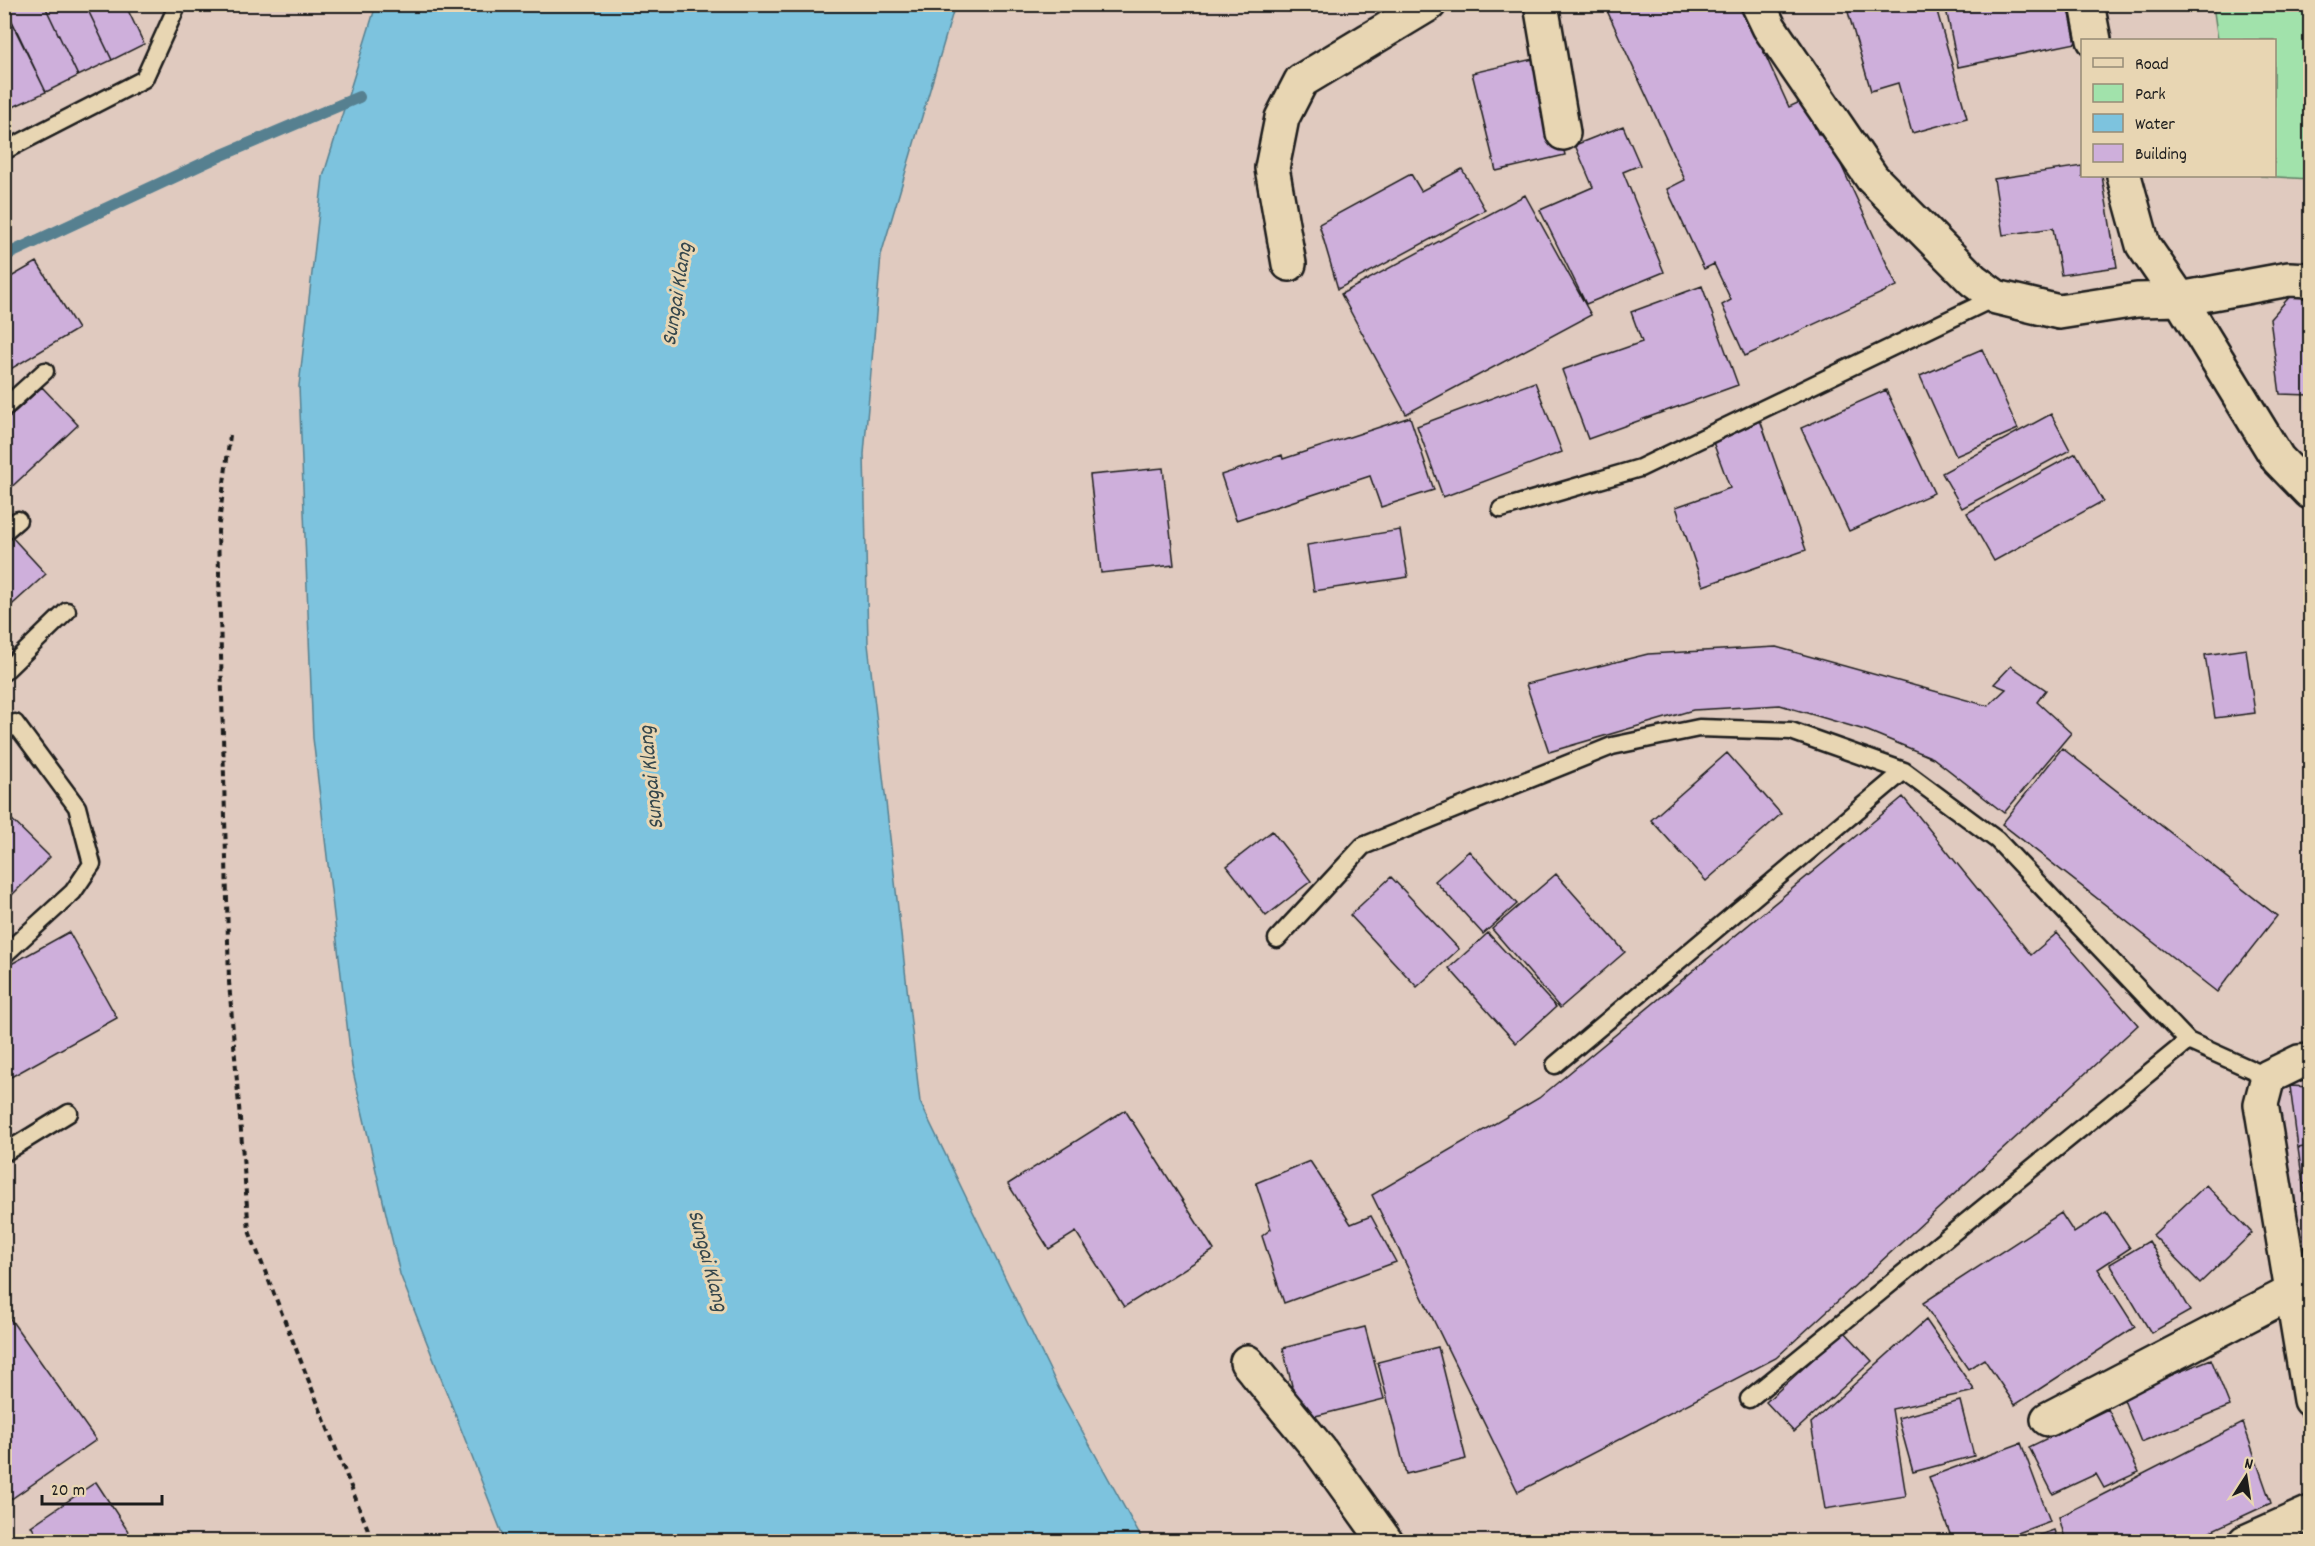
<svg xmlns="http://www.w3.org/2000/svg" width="2315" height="1546" font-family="Dekko,sans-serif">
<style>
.built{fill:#dbc2c7}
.green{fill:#a1e2ab;stroke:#5e7f64;stroke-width:1.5}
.water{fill:#7dc3de;stroke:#568090;stroke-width:1.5}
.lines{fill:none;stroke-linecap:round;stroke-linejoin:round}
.stream{stroke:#568090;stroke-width:12}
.building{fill:#ceafdb;stroke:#1c1c1c;stroke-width:1.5}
.service-casing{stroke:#1c1c1c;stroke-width:21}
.minor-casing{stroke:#1c1c1c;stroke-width:38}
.path{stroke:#1c1c1c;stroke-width:4;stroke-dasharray:6 4.5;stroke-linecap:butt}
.service{stroke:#e8d6b3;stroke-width:16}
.minor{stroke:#e8d6b3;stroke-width:33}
.labels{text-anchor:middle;stroke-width:6;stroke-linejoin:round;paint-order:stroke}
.water-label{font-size:22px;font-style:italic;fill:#34464c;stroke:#e8d6b3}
</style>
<rect width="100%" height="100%" fill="#e0cabf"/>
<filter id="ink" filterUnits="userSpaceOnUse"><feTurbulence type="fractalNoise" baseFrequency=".0167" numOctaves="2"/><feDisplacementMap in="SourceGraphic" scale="12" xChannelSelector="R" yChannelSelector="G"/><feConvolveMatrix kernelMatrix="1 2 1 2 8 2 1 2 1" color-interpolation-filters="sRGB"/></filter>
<g filter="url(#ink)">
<!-- built -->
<path class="built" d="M2310 1076V1319L2275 1103 2279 1087 2301 1077Z"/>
<!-- green -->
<path class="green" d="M2213 5H2310V179L2260 176H2274V40H2218Z"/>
<!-- water -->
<path class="water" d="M376 5H955L881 255 864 454 868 644 920 1102 1059 1389 1143 1541H505L400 1274 352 1067 313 738 299 386 323 177Z"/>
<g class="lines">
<!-- stream -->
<path class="stream" d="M4 256 215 158 359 97"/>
</g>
<!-- building -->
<path class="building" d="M4 4H44L78 76 46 92Z
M44 4H85L112 60 78 76Z
M85 4H125L144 44 112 60Z
M1604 4H1742L1789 107 1802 101 1818 134 1825 130 1897 286 1745 356 1722 305 1731 300 1714 264 1704 269 1667 189 1685 180Z
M1874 4H1935L1967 118 1912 133 1898 83 1871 91 1848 12Z
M1945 4H2068L2076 43 1958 67Z
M4 7 46 92 13 107 4 90Z
M1542 57 1565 155 1496 171 1472 73Z
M4 90 13 107 4 111Z
M1623 126 1640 165 1623 172 1664 272 1586 304 1540 210 1593 187 1575 145Z
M2082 166V176H2102L2117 267 2061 275 2053 228 2003 235 1994 179Z
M1462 169 1485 210 1338 289 1319 224 1411 174 1421 191Z
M1525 195 1591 315 1406 414 1341 294Z
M37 262 78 329 4 373V281Z
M1702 286 1738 385 1588 439 1562 370 1642 342 1631 312Z
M2292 294 2310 295V395L2280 394 2270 319Z
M1982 349 2018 429 1956 456 1920 376Z
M1535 382 1562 452 1443 497 1417 426Z
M42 387 78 425 4 494V422Z
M1886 390 1934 493 1849 531 1801 428Z
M2051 414 2070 450 1962 508 1942 473Z
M1410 417 1434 490 1381 507 1370 476 1236 520 1221 475 1282 455 1283 459Z
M1759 417 1806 550 1703 586 1676 507 1730 488 1710 434Z
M2076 453 2103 501 1994 561 1967 513Z
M1163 468 1174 565 1101 573 1090 475Z
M1400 530 1408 577 1314 591 1307 545Z
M10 535 46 574 4 612V540Z
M1776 647 1988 706 2006 689 1994 684 2011 666 2046 690 2037 702 2071 733 2004 813 1933 758 1868 731 1780 705 1693 710 1549 752 1526 684 1648 654Z
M2246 649 2255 713 2215 718 2205 655Z
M2062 748 2277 916 2217 992 2002 824Z
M1727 753 1781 814 1706 881 1651 820Z
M1903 797 2031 955 2057 933 2138 1025 1776 1358 1518 1492 1372 1195 1539 1098Z
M4 812 50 857 4 903Z
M1272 831 1311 881 1266 916 1227 866Z
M1469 851 1517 904 1483 934 1435 881Z
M1556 874 1625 952 1560 1008 1492 929Z
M1391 877 1459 949 1417 987 1350 915Z
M69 932 117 1018 11 1077 4 1066V968Z
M1488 933 1556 1007 1516 1043 1449 968Z
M2290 1086 2310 1087V1146L2298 1148Z
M1125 1110 1214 1250 1124 1307 1076 1232 1049 1249 1008 1184Z
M2310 1146V1183L2303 1184 2298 1148Z
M1310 1161 1351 1224 1371 1216 1396 1262 1284 1303 1262 1236 1271 1229 1256 1183Z
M2310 1183V1220H2308L2303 1184Z
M2206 1185 2252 1233 2200 1283 2153 1235Z
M2106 1212 2130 1248 2098 1269 2135 1327 2015 1405 1984 1359 1968 1369 1923 1303 2061 1213 2074 1233Z
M2149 1241 2190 1311 2151 1333 2110 1264Z
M4 1310 96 1440 4 1504Z
M1926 1320 1975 1391 1892 1409 1906 1496 1825 1509 1811 1423Z
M1365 1327 1384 1399 1287 1423 1279 1389 1292 1386 1283 1348Z
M1844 1331 1872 1361 1794 1432 1766 1402Z
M1438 1347 1466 1459 1406 1474 1378 1362Z
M2211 1359 2230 1406 2141 1442 2122 1395Z
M1960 1401 1974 1456 1913 1472 1898 1418Z
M2108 1409 2139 1472 2104 1488 2096 1474 2053 1494 2029 1447Z
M2243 1423 2271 1503 2187 1542H2066L2059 1517Z
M2021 1443 2050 1521 1994 1542H1953L1929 1477Z
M96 1482 135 1542H41L31 1526Z
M2054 1530 2058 1542H2020Z"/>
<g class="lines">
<defs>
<path id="service" d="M4 151 144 79 178 4
M4 408 45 371
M1501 509 1640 468 1996 297
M4 532 18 520
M4 672 67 611
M4 733 15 723 77 807 92 864 73 892 4 955
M1277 939 1363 846 1612 746 1699 728 1791 731 1904 771 1997 840 2188 1041 2268 1077
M1555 1065 1904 771
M4 1153 69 1113
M1749 1399 2188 1041"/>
<path id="minor" d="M1541 4 1563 133
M1758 4 1769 27 1872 178 1973 280 1996 297 2059 312 2137 300 2180 299 2289 279 2310 280
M2087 4 2094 40
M2124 176 2143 245 2180 299 2278 459 2310 492
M1289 264 1272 168 1282 118 1301 81 1429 4
M2310 1061 2299 1062 2268 1077 2261 1104 2310 1400
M1247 1362 1319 1449 1386 1542
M2048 1419 2292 1292
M2245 1542 2310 1513"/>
</defs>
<!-- service casing -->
<use href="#service" class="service-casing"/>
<!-- minor casing -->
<use href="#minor" class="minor-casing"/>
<!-- path -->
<path class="path" d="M230 435 218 531 229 982 249 1231 373 1542"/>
<!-- service -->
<use href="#service" class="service"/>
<!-- minor -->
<use href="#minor" class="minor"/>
</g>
</g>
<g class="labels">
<!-- water labels -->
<g class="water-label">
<text transform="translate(675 294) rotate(-81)" y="8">Sungai Klang</text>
<text transform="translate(649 778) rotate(-96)" y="8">Sungai Klang</text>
<text transform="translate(710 1260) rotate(75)" y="8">Sungai Klang</text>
</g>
</g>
<!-- margin -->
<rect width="2315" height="1546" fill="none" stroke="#e8d6b3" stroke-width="24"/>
<rect x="12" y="12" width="2291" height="1522" fill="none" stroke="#1c1c1c" stroke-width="2" filter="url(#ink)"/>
<!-- legend -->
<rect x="2081" y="39" width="195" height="138" fill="#e8d6b3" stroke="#968c77" stroke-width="1.5"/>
<rect x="2093" y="58" width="30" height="9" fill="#e8d6b3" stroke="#968c77" stroke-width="1.5"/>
<text x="2135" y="69" font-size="18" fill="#1c1c1c">Road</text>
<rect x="2093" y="84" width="30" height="18" fill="#a1e2ab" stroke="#968c77" stroke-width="1.5"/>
<text x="2135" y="99" font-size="18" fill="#1c1c1c">Park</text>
<rect x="2093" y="114" width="30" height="18" fill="#7dc3de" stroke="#968c77" stroke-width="1.5"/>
<text x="2135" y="129" font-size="18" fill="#1c1c1c">Water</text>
<rect x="2093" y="144" width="30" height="18" fill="#ceafdb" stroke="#968c77" stroke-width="1.5"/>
<text x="2135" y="159" font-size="18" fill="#1c1c1c">Building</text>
<!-- north arrow -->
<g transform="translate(2246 1477) rotate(12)" stroke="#e8d6b3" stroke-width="4.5" paint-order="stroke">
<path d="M0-4.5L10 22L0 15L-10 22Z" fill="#1c1c1c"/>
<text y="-9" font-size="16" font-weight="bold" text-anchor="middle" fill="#1c1c1c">N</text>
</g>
<!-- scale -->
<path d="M42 1495v9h120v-9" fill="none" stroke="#1c1c1c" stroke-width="3"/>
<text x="51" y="1495" font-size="18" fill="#1c1c1c" stroke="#e8d6b3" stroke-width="4.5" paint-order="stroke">20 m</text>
</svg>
